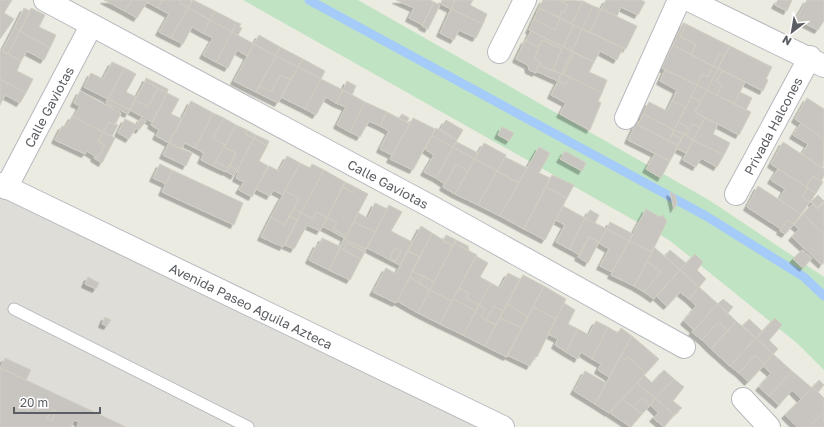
<svg xmlns="http://www.w3.org/2000/svg" width="824" height="427" font-family="'Golos Text',sans-serif">
<style>
.industrial{fill:#deddd7}
.green{fill:#c0e3c4}
.lines{fill:none;stroke-linecap:round;stroke-linejoin:round}
.stream{stroke:#a5cbf9;stroke-width:9}
.building{fill:#c8c5c0;stroke:#d1cec1;fill-rule:evenodd;filter:url(#shadow)}
.lane-casing{stroke:#b7b9be;stroke-width:13}
.street-casing{stroke:#b7b9be;stroke-width:24}
.secondary-casing{stroke:#b8bac0;stroke-width:24}
.lane{stroke:#fff;stroke-width:11}
.street{stroke:#fff;stroke-width:22}
.secondary{stroke:#fff;stroke-width:22}
.labels{text-anchor:middle;stroke-width:3.5;stroke-linejoin:round;paint-order:stroke}
.street-label{font-size:13px;fill:#5a5d62;stroke:#fff}
</style>
<defs>
<filter id="shadow"><feDropShadow dx="-3.5" dy="3.5" stdDeviation="0" flood-color="#0004"/></filter>
</defs>
<rect width="100%" height="100%" fill="#ecebe2"/>
<!-- industrial -->
<path class="industrial" d="M0 187 501 427H0Z"/>
<!-- green -->
<path class="green" d="M243 0H358L709 200 824 277V370L798 344 669 240Z"/>
<g class="lines">
<!-- stream -->
<path class="stream" d="M309 0 706 216 804 277 824 296"/>
</g>
<!-- building -->
<path class="building" d="M0 0H12L4 13 14 19 0 39Z
M104 0H132L125 11Z
M132 0H163L158 8 147 2 137 18 125 11Z
M163 0H181L180 3 188 8 171 38 159 32 169 14 158 8Z
M181 0H189L192 1 188 8 180 3Z
M193 0 215 11 210 20 188 8Z
M396 0H430L434 2 423 25 409 18 414 8Z
M442 0H455L451 9 441 4Z
M455 0H473L470 5 487 14 483 24 451 9Z
M543 0H558L568 5 564 13 562 11 559 17 539 8Z
M558 0 583 1 572 24 559 17 562 11 564 13 568 5Z
M606 0H641L645 2 638 15 621 7 617 16 601 9Z
M778 0H792L787 11 775 5Z
M807 0H824V21L818 30 796 19Z
M583 1 593 6 582 29 572 24Z
M434 2 440 5 428 29 422 26Z
M593 6 601 9 590 32 582 29Z
M24 8 30 11 20 31 14 28Z
M31 8 45 15 39 27 56 35 50 48 20 31Z
M188 8 210 20 203 33 192 27 183 44 171 38Z
M539 8 560 18 555 30 534 19Z
M451 9 483 24 476 38 459 30 454 40 440 33Z
M601 9 637 26 626 49 590 32Z
M215 11 236 22 232 32 210 20Z
M560 18 574 25 563 47 529 30 534 19 555 30Z
M210 20 232 32 216 62 203 55 213 38 203 33Z
M236 22 241 24 239 27 242 28 238 35 232 32Z
M683 23 686 24 680 37 696 44 691 55 673 45Z
M686 24 730 46 724 56 719 54 713 66 691 55 696 44 680 37Z
M574 25 582 29 572 51 563 47Z
M14 28 20 31 8 54 2 51Z
M582 29 623 48 617 60 600 51 594 62 572 51Z
M20 31 50 48 44 60 27 51 21 61 8 54Z
M531 31 572 51 561 74 553 69 562 49 542 40 539 47 526 41Z
M232 32 254 44 247 56 237 50 228 68 216 62Z
M259 35 280 47 276 56 254 44Z
M525 40 539 47 534 59 540 61 536 71V73L529 70 528 65 516 59Z
M542 40 562 49 552 71 540 65 541 62 534 59Z
M254 44 276 56 256 92 234 81Z
M673 45 713 66 708 77 702 74 697 85 662 68Z
M730 46 772 67 766 79 768 80 763 91 718 68Z
M280 47 303 59 298 67 276 56Z
M0 50 21 61 17 71 33 79 26 93 0 79Z
M572 51 574 53 564 74 562 73Z
M574 53 594 62 589 72 607 80 602 93 564 74Z
M719 54 724 56 718 68 713 66Z
M276 56 298 67 291 80 280 75 271 92 259 86Z
M303 59 325 71 321 79 298 67Z
M540 61V65L561 74 558 81 536 71Z
M112 62 125 68 108 99 84 87 91 73 103 79Z
M713 66 718 68 707 90 697 85 702 74 708 77Z
M298 67 321 79 305 109 281 97Z
M125 68 136 74 126 92 136 97 130 110 108 99Z
M718 68 722 71 716 81 722 85 717 95 707 90Z
M665 70 697 85 686 107 672 101 677 90 660 81Z
M722 71 745 82 734 104 717 95 722 85 716 81Z
M561 74 570 77 566 85 558 81Z
M280 75 291 80 278 103 256 92 259 86 271 92Z
M570 77 602 93 598 101 601 103 590 130 560 114 566 103 551 95 558 81 566 85Z
M146 78 168 89 167 93 145 81Z
M0 79 26 93 20 103 5 95 0 105Z
M321 79 343 90 336 103 326 97 316 115 305 109Z
M145 81 158 88 148 107 135 100Z
M347 81 356 86 352 95 343 90Z
M697 85 707 90 701 101 691 97Z
M158 88 167 93 152 122 130 110 135 100 148 107Z
M343 90 365 102 350 132 337 125 346 107 336 103Z
M707 90 751 112 739 135 695 112Z
M80 91 121 113 115 125 109 122 103 132 74 117 80 106 74 103Z
M740 92 752 98 746 110 734 104Z
M167 93 179 99 171 114 182 119 169 143 156 136 159 130 151 125Z
M691 97 701 101 695 112 705 118 700 127 692 124 686 136 684 134 688 127 678 122Z
M807 98 824 109V139L795 119Z
M108 99 130 110 128 114 106 103Z
M191 101 213 113 195 148 185 143 181 149 169 143Z
M672 101 686 107 674 130 643 114 649 102 667 111Z
M365 102 387 112 380 126 369 121 360 137 350 132Z
M387 112 410 124 392 155 380 149 389 131 380 126Z
M213 113 224 118 213 138 225 145 213 166 201 160 204 153 195 148Z
M402 114 409 118 407 122 399 118Z
M643 114 674 130 669 141 638 125Z
M72 116 103 132 98 142 105 145 98 158 87 151 85 154 55 140 62 126 66 127Z
M141 118 146 121 139 130 136 128 129 139 118 133 125 119 137 125Z
M224 118 236 125 225 145 213 138Z
M413 118 435 129 413 170 390 159Z
M705 118 718 124 713 134 730 143 724 155 693 140Z
M446 120 463 130 457 140 440 130Z
M637 121 639 122 638 125 678 146 670 161 628 140Z
M109 122 118 125 112 136 103 132Z
M678 122 688 127 684 134 674 130Z
M801 123 824 139 823 168 802 154 808 144 793 135Z
M692 124 700 127 693 140 686 136Z
M236 125 247 130 245 134 254 138 237 171 230 166 236 153 224 147Z
M502 127 514 133 509 141 498 135Z
M436 128 457 140 453 147 432 136Z
M247 130 256 135 254 138 245 134Z
M674 130 684 134 682 139 672 134Z
M103 132 115 138 102 163 94 158 95 156 98 158 105 145 98 142Z
M672 134 682 139 678 146 669 141Z
M684 134 693 140 686 153 676 148Z
M256 135 269 141 267 146 254 138Z
M432 136 453 147 436 178 424 172 434 155 425 149Z
M254 138 267 146 259 161 268 166 252 197 239 190 244 182 236 178 239 171H237Z
M693 140 724 155 717 167 701 158 696 167 683 160Z
M457 142 478 153 475 159 453 147Z
M783 142 824 169V176L821 181 813 176 806 187 771 164Z
M169 143 192 153 186 166 163 155Z
M484 143 506 155 497 171 475 159Z
M224 147 236 153 228 168 216 161Z
M453 147 475 159 468 171 456 164 445 184 436 178Z
M539 147 550 153 539 173 550 178 524 229 500 216Z
M565 151 586 163 582 171 560 159Z
M655 154 670 161 661 178 646 169Z
M287 156 300 163 283 195 273 190 270 196 256 189 269 166 279 171Z
M505 157 527 168 519 183 497 171Z
M475 159 497 171 478 205 455 194Z
M216 161 228 168 226 172 213 166Z
M300 163 310 168 312 164 324 170 301 213 294 209 299 198 285 191Z
M160 164 172 170 166 184 153 178Z
M456 164 468 171 455 194 443 187Z
M230 166 237 171 234 176 226 171Z
M778 169 808 188 802 197 810 202 801 214 779 200 785 189 771 180Z
M172 170 243 203 234 225 162 192Z
M324 170 345 182 327 218 316 212 313 219 301 213Z
M497 171 519 183 500 216 478 205Z
M552 175 574 185 567 198 546 187Z
M813 176 823 182 816 193 806 187Z
M345 182 355 187 353 193 343 187Z
M758 186 801 214 794 224 787 220 781 229 747 207Z
M343 187 353 193 355 187 368 194 346 236 333 229 337 223 327 218Z
M546 187 567 198 545 240 524 229Z
M808 188 816 193 810 202 802 197Z
M285 191 299 198 285 225 271 217Z
M670 192 675 195 677 203 674 209Z
M818 195 824 201 818 207 811 202Z
M824 202V234L803 214 812 204 818 209Z
M375 203 387 209 375 232 354 222 358 213 368 218Z
M389 205 402 212 391 231 412 242 400 265 367 248ZM395 248 401 251 396 261 390 258Z
M563 206 585 218 569 249 556 242 565 225 556 220Z
M294 209 301 213 297 220 289 216Z
M646 209 660 217 662 215 667 221 652 252 629 241Z
M590 210 599 215 595 223 585 218Z
M316 212 327 218 320 231 307 225 294 249 285 245 301 213 313 219Z
M803 214 824 234V262L822 265 792 237 799 229 794 225Z
M289 216 297 220 283 247 261 237 271 217 285 225Z
M327 218 337 223 333 229 346 236 345 238 322 226Z
M585 218 607 229 599 242 589 237 580 255 569 249Z
M787 220 794 224 785 234 780 231Z
M354 222 375 232 366 249 344 239Z
M610 222 633 234 629 241 607 229Z
M421 226 432 233 420 257 408 251Z
M607 229 629 241 612 272 600 266 609 249 599 243Z
M432 233 453 246 434 282 412 271Z
M446 235 456 240 453 246 443 241Z
M589 237 599 242 588 263 578 257Z
M322 238 341 247 329 270 309 260 317 244 319 245Z
M344 239 366 249 365 252 347 243 343 250 361 259 350 280 329 270Z
M456 240 468 246 469 251 454 243Z
M629 241 652 252 634 286 611 275Z
M347 243 365 252 361 259 343 250Z
M454 243 477 255 452 301 430 290Z
M654 247 680 270 654 299 644 292 661 272 647 261Z
M395 248 401 251 396 261 390 258Z
M670 250 686 263 680 270 665 256Z
M802 250 812 258 803 268 793 259Z
M408 251 420 257 396 303 373 292 386 268 396 274Z
M695 254 703 262 697 270 706 279 699 287 680 270Z
M476 256 488 263 480 277 491 283 479 305 466 298 469 293 459 288Z
M647 261 661 272 644 292 634 286Z
M680 270 699 287 689 299 680 292 667 306 656 296Z
M412 271 423 276 419 283 410 277Z
M508 273 520 279 503 311 494 306 486 320 481 317 485 309 479 305 491 283 500 288Z
M523 275 544 286 528 317 507 304Z
M423 276 434 282 430 290 419 283Z
M88 277 99 283 96 289 85 284Z
M410 277 430 290 418 313 397 301Z
M544 286 566 299 556 319 533 307Z
M699 287 718 304 694 330 684 321 696 306 689 299Z
M459 288 469 293 466 298 479 305 476 311 453 299Z
M430 290 452 301 440 324 418 313Z
M453 299 476 311 463 335 440 324Z
M723 299 733 307 728 313 718 304Z
M564 303 575 310 568 324 578 329 566 352 555 345 558 339 548 334Z
M507 304 528 317 522 328 500 318Z
M718 304 736 321 728 331 718 322 702 340 692 332Z
M479 305 485 309 481 317 496 325 485 346 463 335Z
M494 306 503 311 496 325 486 320Z
M533 307 556 319 537 357 535 356 530 366 507 355Z
M105 317 111 320 107 326 102 324Z
M500 318 522 328 507 357 485 346Z
M775 318 782 325 769 340 778 349 773 354 756 338Z
M749 319 762 331 756 338 743 326Z
M596 321 608 327 592 359 581 352 578 359 566 352 578 329 589 335Z
M736 321 756 338 730 366 711 349Z
M718 322 728 331 711 349 702 340Z
M608 327 618 333 621 328 632 336 609 377 598 370 601 364 592 359Z
M632 336 659 359 646 373 628 357 625 360 621 356Z
M756 338 773 354 765 364 755 355 739 373 730 366Z
M773 354 792 371 769 396 759 387 771 373 763 366Z
M755 355 765 364 748 382 739 373Z
M621 356 625 360 628 357 646 373 609 413 595 404Z
M5 358 31 370 26 380 0 368Z
M0 368 26 380 126 427H77L79 422 74 420 71 427H0ZM28 397 33 400 29 410 23 407ZM52 409 56 411 52 421 47 418Z
M664 370 674 379 655 398 637 383 644 375 652 383Z
M585 371 606 383 595 404 574 391Z
M792 371 812 388 801 399 792 390 779 405 769 396Z
M674 379 684 387 673 401 682 408 674 415 655 398Z
M819 380 824 385 818 392 813 387Z
M637 383 655 398 650 405 642 398 633 407 622 399Z
M813 387 824 398V412L809 427H797L785 415Z
M28 397 33 400 29 410 23 407Z
M642 398 650 405 642 414 633 407Z
M655 398 674 415 664 427 653 418 658 413 650 405Z
M622 399 642 414 631 427 610 413Z
M52 409 56 411 52 421 47 418Z
M824 412V427H809Z"/>
<g class="lines">
<defs>
<path id="lane" d="M14 309 248 427"/>
<path id="street" d="M45 0 430 206 684 347
M689 0 824 66
M499 52 525 0
M626 118 679 0
M6 188 91 26
M736 194 810 57
M743 399 769 427"/>
<path id="secondary" d="M0 184 503 427"/>
</defs>
<!-- lane casing -->
<use href="#lane" class="lane-casing"/>
<!-- street casing -->
<use href="#street" class="street-casing"/>
<!-- secondary casing -->
<use href="#secondary" class="secondary-casing"/>
<!-- lane -->
<use href="#lane" class="lane"/>
<!-- street -->
<use href="#street" class="street"/>
<!-- secondary -->
<use href="#secondary" class="secondary"/>
</g>
<g class="labels">
<!-- street labels -->
<g class="street-label">
<text transform="translate(49 107) rotate(-62)" y="5">Calle Gaviotas</text>
<text transform="translate(773 126) rotate(-62)" y="5">Privada Halcones</text>
<text transform="translate(388 184) rotate(28)" y="5">Calle Gaviotas</text>
<text transform="translate(251 306) rotate(26)" y="5">Avenida Paseo Aguila Azteca</text>
</g>
</g>
<!-- north arrow -->
<g transform="translate(792 32) rotate(211)" stroke="#ffffff" stroke-width="3" paint-order="stroke">
<path d="M0-3L7 15L0 10L-7 15Z" fill="#5a5d62"/>
<text y="-6" font-size="11" font-weight="bold" text-anchor="middle" fill="#5a5d62">N</text>
</g>
<!-- scale -->
<path d="M14 407v6h86v-6" fill="none" stroke="#5a5d62" stroke-width="2"/>
<text x="20" y="407" font-size="12" fill="#5a5d62" stroke="#ffffff" stroke-width="3" paint-order="stroke">20 m</text>
</svg>
